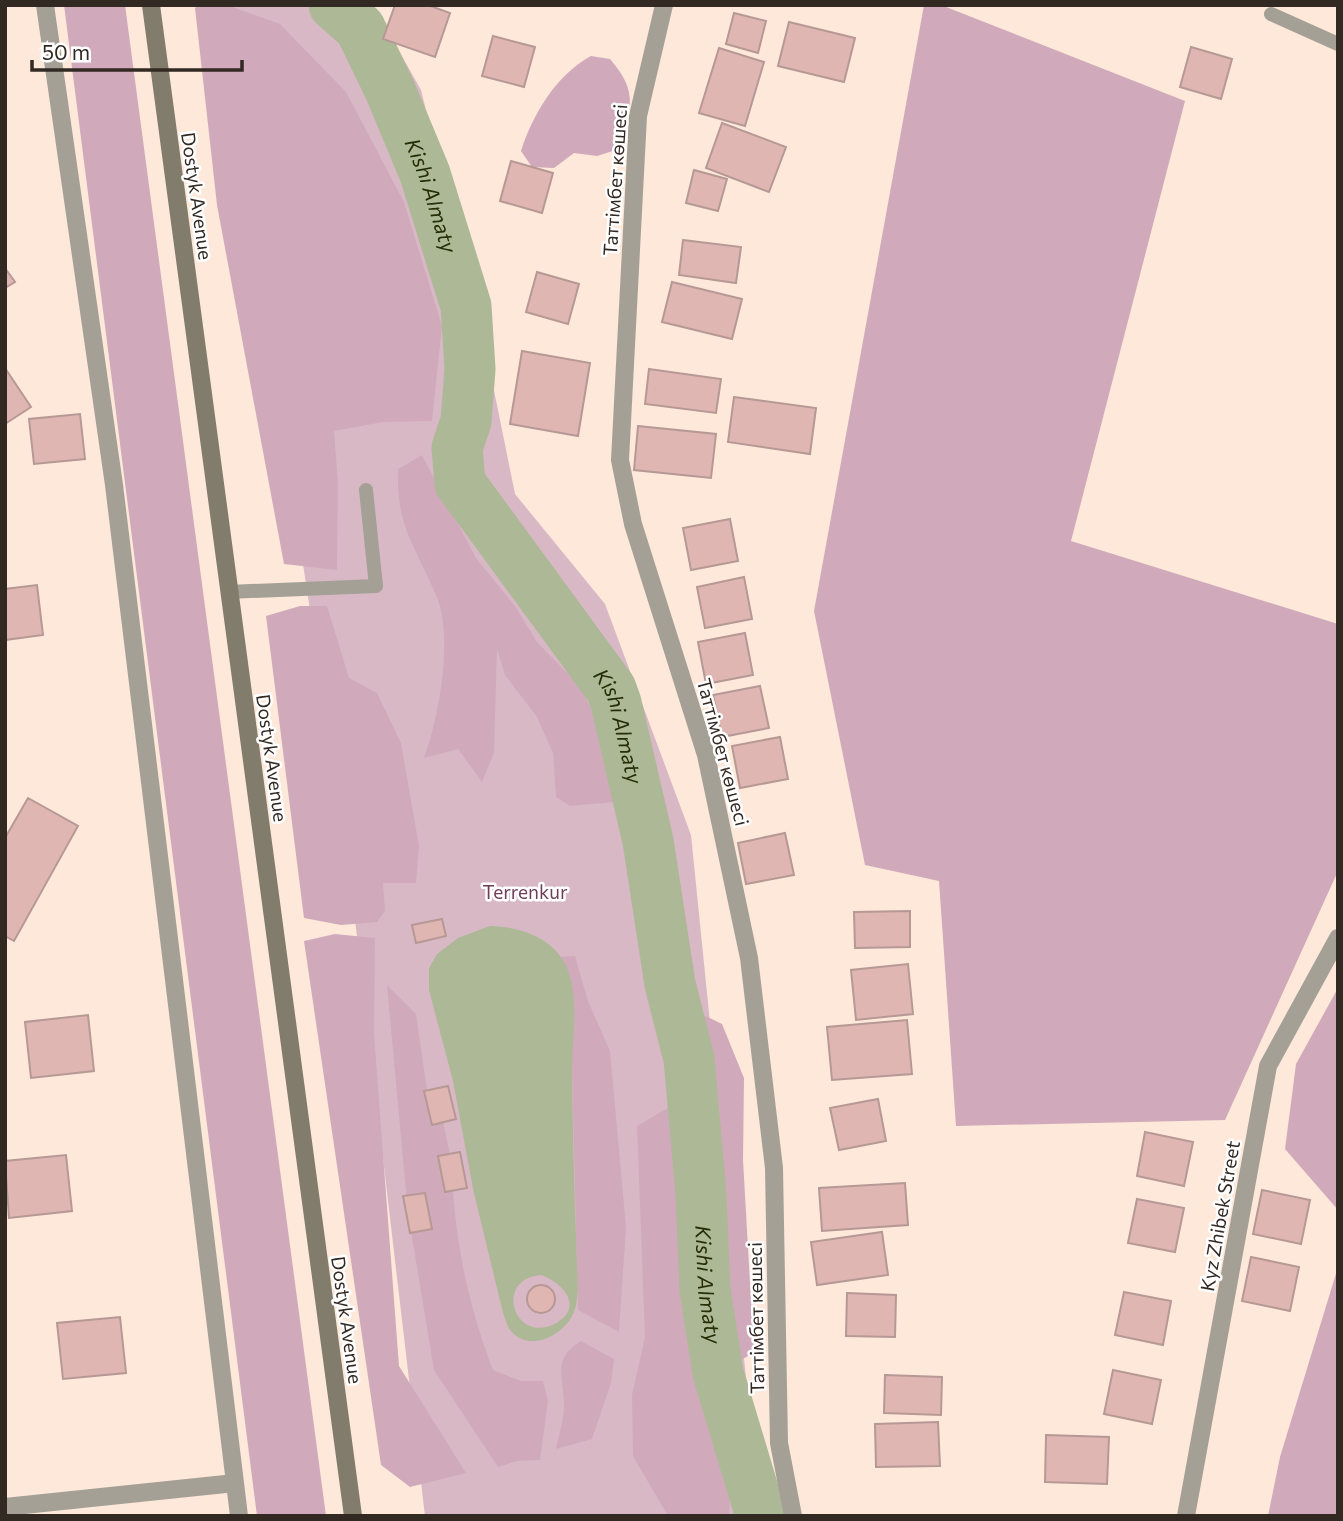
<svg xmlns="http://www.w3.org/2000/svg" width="1343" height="1521" font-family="Commissioner,sans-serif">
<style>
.green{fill:#d9b8c6}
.forest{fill:#d0aaba}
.water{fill:#adb896;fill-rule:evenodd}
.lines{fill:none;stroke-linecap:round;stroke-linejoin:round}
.river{stroke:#adb896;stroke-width:51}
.building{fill:#e0b6b3;stroke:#b69895;stroke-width:2}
.service{stroke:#a5a096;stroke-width:14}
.minor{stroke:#a5a096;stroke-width:18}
.secondary{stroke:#827c6c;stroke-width:18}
.labels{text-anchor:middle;stroke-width:5;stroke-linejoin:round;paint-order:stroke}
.street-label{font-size:19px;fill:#332923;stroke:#fff}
.park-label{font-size:19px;fill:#703d56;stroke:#fff}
.water-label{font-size:21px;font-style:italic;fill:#242e05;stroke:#fff}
</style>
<rect width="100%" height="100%" fill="#fde8da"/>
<!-- green -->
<path class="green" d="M227 5H373L421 90 486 351 515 494 605 604 691 835 760 1516H425L349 868 288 465Z"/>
<!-- forest -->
<path class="forest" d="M64 5H125L326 1516H257Z
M198 5H227L280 24 346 92 404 202 442 326 432 421 383 422 334 431 338 484 337 570 284 564 217 205 195 8Z
M924 5H941L1185 101 1071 541 1338 624V871L1225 1120 956 1126 939 881 865 865 814 611Z
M591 56 610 59C640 94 630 108 619 149L597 156 574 153 554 168 532 167 521 151C533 114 556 75 591 56Z
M422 455 476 558 515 606 537 642 580 686 600 727 625 801 570 806 556 797 553 753 537 717 505 675 497 649 494 753 482 782 458 749 424 758C439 717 454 636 436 595 415 545 396 527 398 469Z
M300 606H327L349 678 377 693 401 743 419 846 416 883H383L385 911 377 922 341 925 304 918 266 616Z
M335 934 375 938 374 1034 399 1366 466 1473 410 1487 381 1465 304 941Z
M575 956 588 1001 610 1051 626 1227 619 1332 578 1310 572 1071 560 957Z
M387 985 416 1014 432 1124 443 1122 450 1154 445 1192 453 1191C458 1256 470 1309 493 1370L521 1381H543L548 1401 540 1460 517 1461 498 1467 434 1370 408 1213Z
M1338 988V1210L1285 1149 1296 1064Z
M685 1006 722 1024 744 1078 743 1160 754 1353 727 1367 702 1076Z
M673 1105 703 1366 730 1502 729 1516H668L633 1456 632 1395 645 1337 637 1126Z
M1338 1267V1516H1268L1280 1457Z
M581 1341 614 1359 611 1383 592 1439 556 1449C559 1435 564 1419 564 1405 564 1375 551 1360 581 1341Z"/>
<!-- water -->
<path class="water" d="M490 926C519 927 552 936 566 966 581 999 571 1041 572 1076 573 1147 575 1218 578 1289 577 1296 577 1305 574 1312 565 1335 529 1354 510 1330 506 1324 504 1315 502 1309L473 1189 453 1081 429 990V968L437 954 458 938ZM541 1275C561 1282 584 1305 558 1322 515 1348 492 1279 541 1275Z"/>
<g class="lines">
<!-- river -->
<path class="river" id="s1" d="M334 5 360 28 390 90 425 174 466 306 470 369 466 421 457 448 460 483 611 689 616 703 648 841 670 984 689 1059 701 1194 705 1290 718 1373 761 1516"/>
</g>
<!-- building -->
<path class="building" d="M395 5H428L450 13 435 57 383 39Z
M734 13 766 21 758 53 726 44Z
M789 22 855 38 844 82 778 66Z
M493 36 535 47 524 87 482 76Z
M1191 47 1232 59 1221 99 1180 87Z
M719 48 764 62 745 126 699 113Z
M722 123 786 147 769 192 706 168Z
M511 161 553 173 542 213 500 201Z
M694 170 727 179 718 211 686 203Z
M683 240 741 247 736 283 679 275Z
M5 268 15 282 5 288Z
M537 272 579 284 568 324 526 312Z
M672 282 742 299 732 339 662 322Z
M522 351 590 363 578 436 510 424Z
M5 368 31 407 5 424Z
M649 369 721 379 716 413 645 404Z
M734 397 816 408 810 454 728 442Z
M80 414 85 459 34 464 29 419Z
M638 426 716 434 711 478 634 470Z
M730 519 738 561 691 570 683 528Z
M744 577 752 619 705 628 697 587Z
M37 585 43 635 5 640V589Z
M745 633 753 675 706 684 698 642Z
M760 686 769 728 722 737 713 695Z
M780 737 788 779 740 788 732 746Z
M28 798 78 826 14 941 5 936V838Z
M785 833 794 875 746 884 738 843Z
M910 911V947L855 948 854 912Z
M442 919 446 936 416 943 412 925Z
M908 964 913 1014 856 1020 851 970Z
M88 1015 94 1071 31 1078 25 1022Z
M907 1020 912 1074 832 1080 827 1027Z
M448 1086 456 1119 432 1125 424 1091Z
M878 1099 886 1141 839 1150 830 1108Z
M1145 1132 1193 1142 1184 1186 1137 1176Z
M460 1152 467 1188 445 1192 438 1156Z
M66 1155 72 1211 9 1218 5 1161Z
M905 1183 908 1225 822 1231 819 1188Z
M1262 1190 1310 1200 1301 1244 1253 1234Z
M425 1193 432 1229 410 1233 403 1196Z
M1137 1199 1184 1208 1175 1252 1128 1243Z
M882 1232 888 1275 817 1285 811 1242Z
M1251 1257 1299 1267 1290 1311 1242 1301Z
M527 1299a14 14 0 1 1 28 0a14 14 0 1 1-28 0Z
M1124 1292 1171 1301 1163 1345 1115 1335Z
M847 1293 896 1295 895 1337 846 1336Z
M120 1317 126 1373 63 1379 57 1323Z
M1113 1370 1161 1380 1152 1424 1104 1414Z
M885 1375 942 1377 941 1415 884 1413Z
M938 1422 940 1466 876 1467 875 1424Z
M1046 1435 1109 1437 1107 1484 1045 1482Z"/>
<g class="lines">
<!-- service -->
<path class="service" d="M1271 14 1338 44
M228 592 376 586 366 490"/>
<!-- minor -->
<path class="minor" d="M45 5 114 485 239 1516
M664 5 638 116 620 460 633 524 706 755 749 958 774 1168 779 1443 793 1516
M5 1507 235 1483
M1186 1516 1268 1066 1338 938"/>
<!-- secondary -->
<path class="secondary" d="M151 5 353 1516"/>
</g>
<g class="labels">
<!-- street labels -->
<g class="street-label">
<text transform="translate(615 180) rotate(-86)" y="7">Таттімбет көшесі</text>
<text transform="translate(197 196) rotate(82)" y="7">Dostyk Avenue</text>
<text transform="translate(723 752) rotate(75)" y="7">Таттімбет көшесі</text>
<text transform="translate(272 758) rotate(82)" y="7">Dostyk Avenue</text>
<text transform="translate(1220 1216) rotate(-80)" y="7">Kyz Zhibek Street</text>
<text transform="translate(756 1318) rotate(-91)" y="7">Таттімбет көшесі</text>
<text transform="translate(347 1320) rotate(82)" y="7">Dostyk Avenue</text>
</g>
<!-- park labels -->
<g class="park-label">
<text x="525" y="899">Terrenkur</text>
</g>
<!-- water labels -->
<g class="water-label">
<text dy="7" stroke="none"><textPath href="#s1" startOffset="217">Kіshі Almaty</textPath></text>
<text dy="7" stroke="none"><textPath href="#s1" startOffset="805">Kіshі Almaty</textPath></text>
<text dy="7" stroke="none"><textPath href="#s1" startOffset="1372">Kіshі Almaty</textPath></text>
</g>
</g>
<!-- border -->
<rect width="1343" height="1521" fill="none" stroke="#332923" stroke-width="14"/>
<!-- scale -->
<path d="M32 60v10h210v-10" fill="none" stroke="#332923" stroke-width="3.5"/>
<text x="42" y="60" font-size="21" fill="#332923" stroke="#ffffff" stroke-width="5" paint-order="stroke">50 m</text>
</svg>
